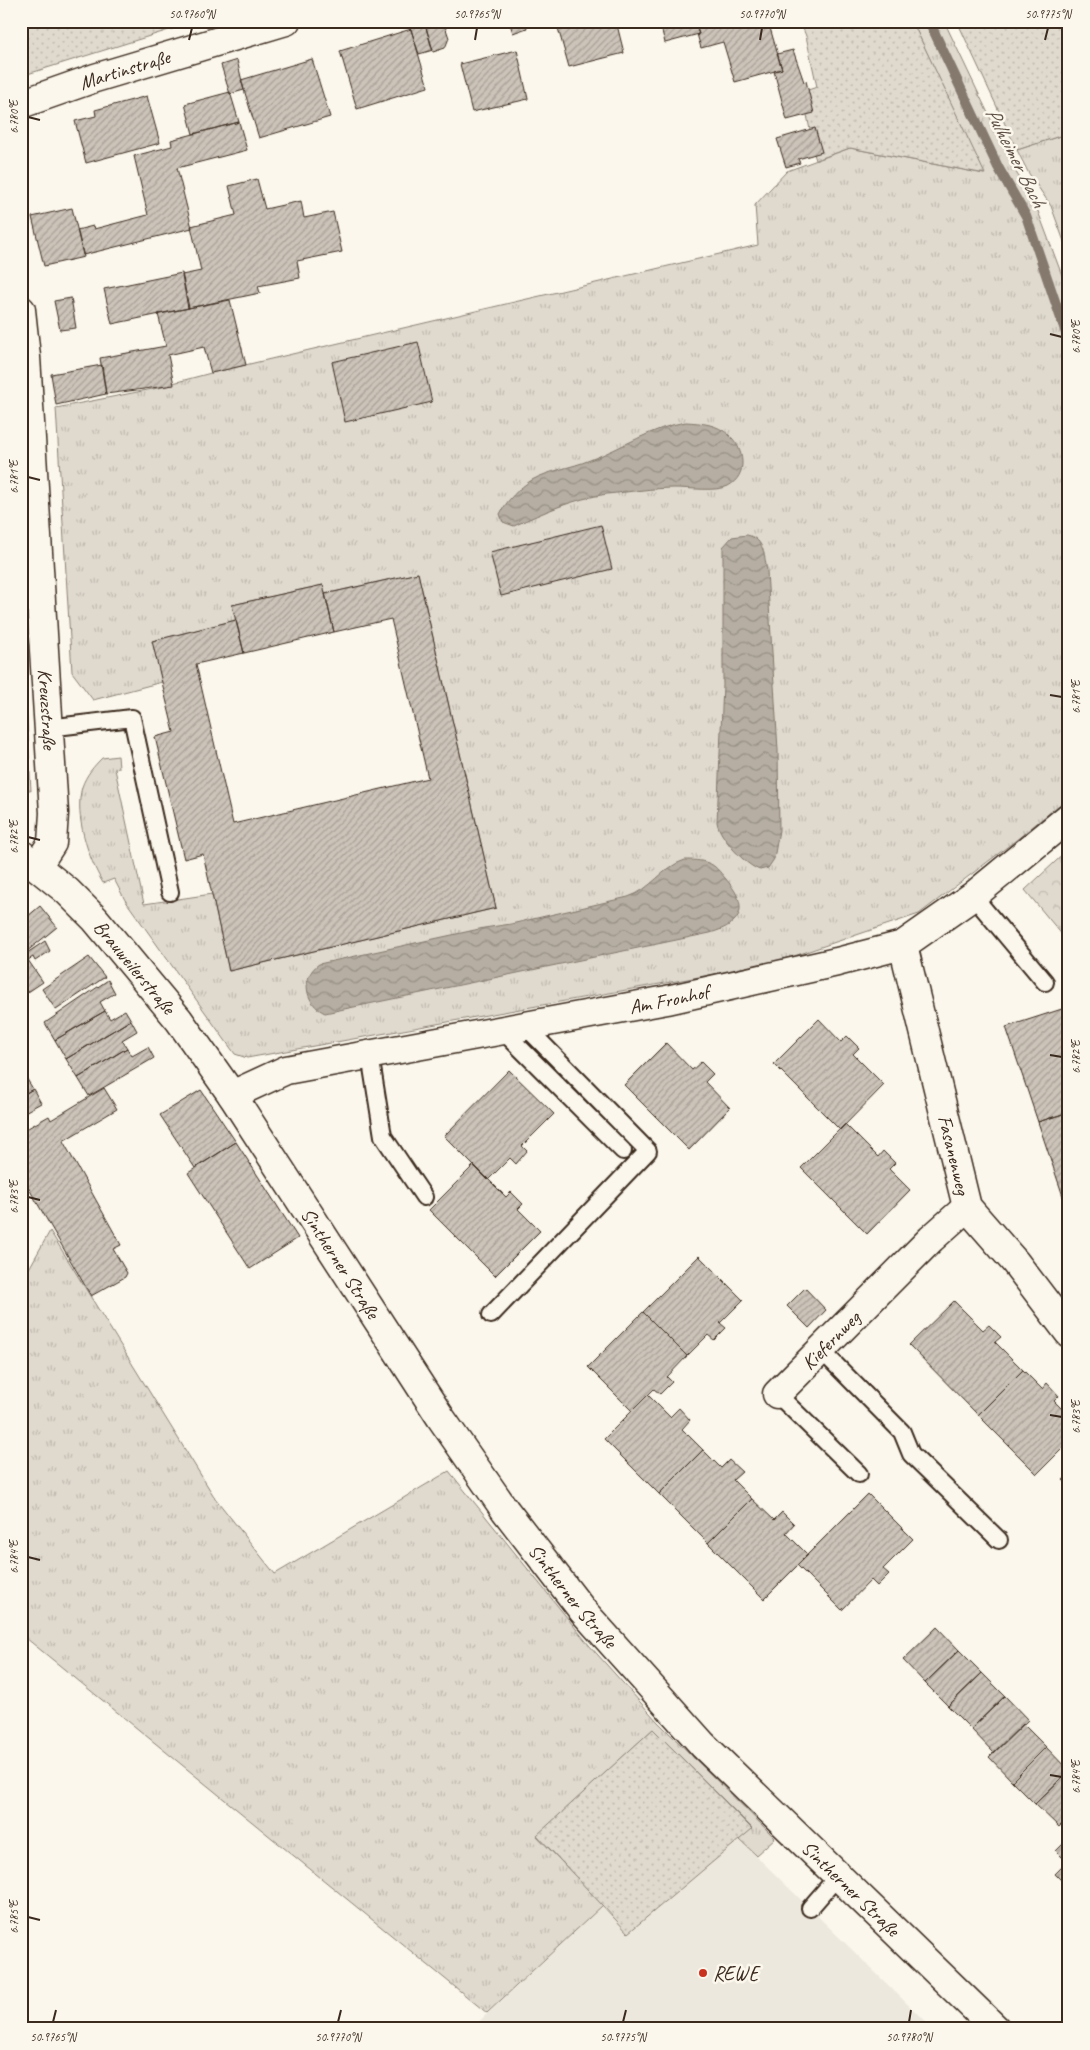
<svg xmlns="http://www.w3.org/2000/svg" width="1090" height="2050" font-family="Caveat,sans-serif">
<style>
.built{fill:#ede8dd}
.grass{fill:url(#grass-tufts);stroke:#8d8276}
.forest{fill:url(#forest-crowns);stroke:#8d8276}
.park{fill:url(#park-dots);stroke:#8d8276}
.water{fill:url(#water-waves);stroke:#85796d}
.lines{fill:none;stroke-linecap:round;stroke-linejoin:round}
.stream{stroke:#85796d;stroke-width:10}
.building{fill:url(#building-hatch);stroke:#3b2a1e}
.lane-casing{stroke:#3b2a1e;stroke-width:20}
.street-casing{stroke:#3b2a1e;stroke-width:31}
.secondary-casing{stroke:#3b2a1e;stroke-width:31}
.lane{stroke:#fbf7ec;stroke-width:16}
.street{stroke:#fbf7ec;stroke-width:28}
.secondary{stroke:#fbf7ec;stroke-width:28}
.ticks{fill:none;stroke:#3b2a1e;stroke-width:2}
.poi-dot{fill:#c8321e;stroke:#fbf7ec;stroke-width:2}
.labels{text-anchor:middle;stroke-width:5;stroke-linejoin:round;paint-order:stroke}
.street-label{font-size:20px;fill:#3b2a1e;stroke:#fbf7ec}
.poi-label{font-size:20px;fill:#3b2a1e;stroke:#fbf7ec;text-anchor:start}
.water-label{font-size:21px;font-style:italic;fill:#605246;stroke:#fbf7ec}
.neatline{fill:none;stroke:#3b2a1e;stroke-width:2}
.ticks-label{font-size:12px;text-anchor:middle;fill:#3b2a1e}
</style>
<defs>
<pattern id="grass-tufts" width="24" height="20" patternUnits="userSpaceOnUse" patternTransform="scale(1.25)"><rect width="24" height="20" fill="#dfd9ce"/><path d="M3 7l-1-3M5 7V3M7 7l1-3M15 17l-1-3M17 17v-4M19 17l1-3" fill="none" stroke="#c0bab0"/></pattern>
<pattern id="forest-crowns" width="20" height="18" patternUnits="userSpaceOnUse" patternTransform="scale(1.25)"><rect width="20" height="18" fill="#dfd9ce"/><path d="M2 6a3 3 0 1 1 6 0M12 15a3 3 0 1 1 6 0" fill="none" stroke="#c0bab0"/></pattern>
<pattern id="park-dots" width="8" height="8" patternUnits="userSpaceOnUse" patternTransform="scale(1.25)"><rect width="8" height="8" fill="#dfd9ce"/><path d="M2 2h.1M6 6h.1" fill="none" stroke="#c0bab0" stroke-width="1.8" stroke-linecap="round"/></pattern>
<pattern id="water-waves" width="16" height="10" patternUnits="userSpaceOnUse" patternTransform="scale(1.25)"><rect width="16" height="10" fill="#b6aea2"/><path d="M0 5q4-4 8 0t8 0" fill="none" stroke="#958e83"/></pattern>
<pattern id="building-hatch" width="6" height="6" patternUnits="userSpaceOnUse" patternTransform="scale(1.25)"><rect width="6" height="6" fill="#ccc4b9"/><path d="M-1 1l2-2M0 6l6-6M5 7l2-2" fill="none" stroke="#a79f96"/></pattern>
</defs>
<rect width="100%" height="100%" fill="#fbf7ec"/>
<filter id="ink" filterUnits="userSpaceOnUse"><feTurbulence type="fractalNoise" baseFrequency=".02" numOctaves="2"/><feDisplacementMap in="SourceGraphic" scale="10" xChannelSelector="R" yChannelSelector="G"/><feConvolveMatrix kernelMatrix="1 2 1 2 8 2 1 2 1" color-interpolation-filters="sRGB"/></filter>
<g filter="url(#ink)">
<!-- built -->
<path class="built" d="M739 1839 933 2029H471L603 1905 628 1933Z"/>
<!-- grass -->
<path class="grass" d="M912 21H944L1017 174 1033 198 1069 294V797L1015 841 919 914 794 956 749 968 247 1058 235 1054 125 900 114 879 103 883C88 858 74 815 82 787 86 775 94 766 102 758L118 756 119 768 115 769 144 904 212 894 229 971 496 908 418 573 325 594 323 585 233 605 236 620 153 641 162 682 93 700 72 672 56 408 173 385V383L211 373 758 245 755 205 787 171 850 148 984 174Z
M1069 133V255L1051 206 1028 172 1017 150Z
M50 1231 215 1498 275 1574 449 1471 589 1645 657 1721 775 1838 756 1855 739 1839 752 1828 653 1729 537 1836 603 1905 487 2013 21 1634V1283Z"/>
<!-- forest -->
<path class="forest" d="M1069 849V943L1025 890Z"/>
<!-- park -->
<path class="park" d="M21 21H198L21 76Z
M800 21H912L985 174 850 148 816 160 814 154 821 151 815 128 810 130 807 115 808 90 817 87 806 36Z
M957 21H1069V133L1017 150Z
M21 616 31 791 21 785Z
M653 1729 752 1829 628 1933 537 1835Z"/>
<!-- water -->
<path class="water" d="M686 422C702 423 717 424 729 435 744 448 749 475 728 486 717 492 689 488 675 488 653 488 629 492 607 494 573 499 544 512 514 526L503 522 500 514C507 500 519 488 532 480 550 470 571 468 590 460 622 448 653 427 686 422Z
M747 535C765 539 764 556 767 571L778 750 779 830 774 859 768 868 760 870C746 866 719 837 717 822L723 685V547L732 537Z
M685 860C692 860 701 860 708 863 715 865 720 872 725 878 748 904 746 923 710 933L325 1013C305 1004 300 977 319 964L484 928 511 924 628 897C651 890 662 867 685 860Z"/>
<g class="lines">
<!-- stream -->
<path class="stream" d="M929 21 998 167 1026 216 1069 342"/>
</g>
<!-- building -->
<path class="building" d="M408 21H424L433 50 419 54Z
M424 21H449L444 23 449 38 445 48 433 52Z
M489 21H502L491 26Z
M509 21H525L527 28 513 33Z
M556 21H616L624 53 569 67Z
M665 21H695L699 34 665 43 660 23Z
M727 21H768L782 69 735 82 723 42 701 48 697 34H699L697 30Z
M411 29 428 87 357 109 340 51Z
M517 50 528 99 472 112 460 64Z
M793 50 804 82 806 81 814 113 787 120 774 71 782 69 777 54Z
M312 59 330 117 259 138 241 80Z
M237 60 244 90 230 94 221 65Z
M230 92 239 122 193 134 185 104Z
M147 96 160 143 86 163 75 121 96 116 95 110Z
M239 122 247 150 177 168 192 228 83 255 77 230 93 226 94 229 148 215 134 156 172 146 171 140Z
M815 128 822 152 798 159 800 163 786 167 777 139Z
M257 179 265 209 301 201 304 218 333 212 342 252 297 261 300 278 258 286 260 293 188 308 182 275 201 271 191 226 236 215 229 186Z
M72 208 84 257 44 266 32 217Z
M182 273 189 308 112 324 104 289Z
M71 298 76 328 60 330 54 301Z
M230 300 246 365 211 373 204 347 168 355 174 385 106 394 100 358 166 346 158 314Z
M418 342 432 402 345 422 332 362Z
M102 365 106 394 56 405 51 374Z
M601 525 612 569 501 596 490 552Z
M418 573 496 908 229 971 203 854 184 859 155 737 174 732 152 641 236 620 244 653 196 664 233 824 428 778 391 619 334 632 325 594Z
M323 585 334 632 244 653 232 605Z
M40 906 57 927 26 952 21 947V922Z
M45 941 50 951 35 961 33 957 28 960 43 982 22 996 21 951 24 955Z
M89 957 105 977 56 1010 42 989Z
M108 980 115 993 100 1002 105 1011 55 1040 45 1023Z
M1065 1008 1069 1018V1112L1038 1122 1006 1027Z
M125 1010 131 1020 66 1059 55 1040 105 1011 110 1019Z
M819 1019 841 1042 847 1036 859 1048 853 1054 884 1085 840 1130 774 1064Z
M131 1020 137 1031 122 1040 127 1048 78 1078 66 1059Z
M666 1043 692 1070 701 1062 713 1074 705 1082 730 1108 689 1150 624 1085Z
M148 1047 154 1058 89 1096 78 1078 127 1048 132 1056Z
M509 1070 554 1114 522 1146 527 1151 516 1164 510 1158 488 1180 444 1136Z
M25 1076 33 1089 21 1096V1079Z
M104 1088 117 1109 63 1141 121 1245 113 1249 127 1273 125 1277 91 1296 21 1175V1132L49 1116 51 1120Z
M33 1089 41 1103 21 1114V1096Z
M201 1090 236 1142 195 1168 160 1115Z
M1069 1112V1214L1038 1122Z
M845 1124 878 1157 883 1151 895 1163 889 1169 910 1190 867 1234 801 1168Z
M236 1142 298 1238 250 1269 188 1173Z
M474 1165 506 1197 511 1192 523 1204 518 1209 540 1231 495 1276 429 1210Z
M699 1256 743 1300 720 1323 726 1328 714 1340 708 1335 687 1356 643 1312Z
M805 1288 826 1310 809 1328 787 1306Z
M954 1301 983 1330 989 1325 1001 1337 995 1342 1023 1370 978 1415 909 1345Z
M643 1312 687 1356 667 1377 672 1382 660 1394 654 1389 632 1411 588 1367Z
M1023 1370 1042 1389 1047 1383 1059 1396 1054 1401 1069 1416V1442L1037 1474 978 1415Z
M648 1395 670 1417 679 1408 690 1420 682 1429 703 1450 659 1494 604 1439Z
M703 1450 721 1468 729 1460 742 1472 733 1480 752 1499 708 1543 659 1494Z
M1069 1475V1486L1063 1480Z
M868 1494 913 1539 883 1569 889 1574 877 1586 871 1580 842 1610 797 1565Z
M752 1499 774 1520 782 1512 794 1524 786 1533 808 1555 764 1599 708 1543Z
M937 1627 959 1650 925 1683 903 1660Z
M959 1650 982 1673 948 1706 925 1683Z
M982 1673 1005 1696 971 1729 948 1706Z
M1005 1696 1028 1720 994 1753 971 1729Z
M1023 1724 1046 1747 1012 1781 989 1757Z
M1046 1747 1069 1771 1035 1804 1012 1781Z
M1069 1771V1817L1059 1827 1035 1804Z
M1069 1838V1860L1067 1862 1056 1851Z
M1069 1860V1888L1055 1874Z"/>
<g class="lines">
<defs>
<path id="lane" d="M48 728 132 718 170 892
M973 896 1045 982
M502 1030 623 1151
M370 1055 383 1136 424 1197
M491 1315 648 1151 526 1027
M821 1350 902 1432 911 1454 999 1540
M777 1394 859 1474
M810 1908 837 1877"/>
<g id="street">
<path id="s1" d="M21 104 95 78 286 21"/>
<path id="s2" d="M21 310 26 357 54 813 52 843 37 866"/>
<path id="s3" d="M903 945 967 1207 1015 1262 1069 1333"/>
<path id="s4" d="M232 1095 286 1070 667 1000 837 962 903 945 973 896 1069 817"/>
<path id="s5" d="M777 1394 931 1239 967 1207"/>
</g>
<g id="secondary">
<path id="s6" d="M21 854 67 891 95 919 179 1020 232 1095 441 1418 505 1510 583 1611 703 1745 996 2029"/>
</g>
</defs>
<!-- lane casing -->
<use href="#lane" class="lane-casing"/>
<!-- street casing -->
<use href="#street" class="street-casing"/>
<!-- secondary casing -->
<use href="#secondary" class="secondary-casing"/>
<!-- lane -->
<use href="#lane" class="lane"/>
<!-- street -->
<use href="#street" class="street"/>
<!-- secondary -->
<use href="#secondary" class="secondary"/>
</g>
</g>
<!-- ticks -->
<path class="ticks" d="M189 40 192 28M475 40 477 28M760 40 762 28M1045 40 1048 28M28 117 40 120M1050 334 1062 337M28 477 40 480M1050 695 1062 697M28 837 40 840M1050 1055 1062 1057M28 1197 40 1200M1050 1415 1062 1417M28 1557 40 1560M1050 1775 1062 1777M28 1917 40 1920M53 2022 56 2010M338 2022 341 2010M623 2022 626 2010M909 2022 911 2010"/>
<!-- markers -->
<circle class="poi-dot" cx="703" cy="1973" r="5"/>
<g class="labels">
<!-- street labels -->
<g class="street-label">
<text dy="7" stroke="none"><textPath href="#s1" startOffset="109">Martinstraße</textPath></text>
<text dy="7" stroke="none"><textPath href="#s2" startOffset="400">Kreuzstraße</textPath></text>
<text dy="7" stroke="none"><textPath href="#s6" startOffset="161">Brauweilerstraße</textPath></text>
<text dy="7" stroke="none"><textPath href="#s4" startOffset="449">Am Fronhof</textPath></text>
<text dy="7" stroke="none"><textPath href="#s3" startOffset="216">Fasanenweg</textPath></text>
<text dy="7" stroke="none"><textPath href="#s6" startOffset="522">Sintherner Straße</textPath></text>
<text dy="7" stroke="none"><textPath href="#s5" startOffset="76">Kiefernweg</textPath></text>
<text dy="7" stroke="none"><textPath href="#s6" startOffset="928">Sintherner Straße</textPath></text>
<text dy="7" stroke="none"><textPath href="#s6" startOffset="1332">Sintherner Straße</textPath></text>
</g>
<!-- poi labels -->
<g class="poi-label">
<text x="713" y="1980">REWE</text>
</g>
<!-- water labels -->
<g class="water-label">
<text transform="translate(1016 157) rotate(63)" y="7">Pulheimer Bach</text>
</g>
</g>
<!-- margin -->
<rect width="1090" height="2050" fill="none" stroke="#fbf7ec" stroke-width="55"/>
<rect x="28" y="28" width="1034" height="1994" class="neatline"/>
<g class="ticks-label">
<text x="192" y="18">50.9760°N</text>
<text x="477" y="18">50.9765°N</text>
<text x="762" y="18">50.9770°N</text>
<text x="1048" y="18">50.9775°N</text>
<text transform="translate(14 117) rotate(-90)" y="4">6.780°E</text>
<text transform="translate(1076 337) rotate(-90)" y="4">6.780°E</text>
<text transform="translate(14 477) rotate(-90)" y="4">6.781°E</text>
<text transform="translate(1076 697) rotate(-90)" y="4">6.781°E</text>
<text transform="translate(14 837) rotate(-90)" y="4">6.782°E</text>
<text transform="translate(1076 1057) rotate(-90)" y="4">6.782°E</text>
<text transform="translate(14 1197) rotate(-90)" y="4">6.783°E</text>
<text transform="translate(1076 1417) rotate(-90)" y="4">6.783°E</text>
<text transform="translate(14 1557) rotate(-90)" y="4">6.784°E</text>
<text transform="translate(1076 1777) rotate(-90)" y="4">6.784°E</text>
<text transform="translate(14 1917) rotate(-90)" y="4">6.785°E</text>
<text x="53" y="2041">50.9765°N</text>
<text x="338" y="2041">50.9770°N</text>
<text x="623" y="2041">50.9775°N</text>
<text x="909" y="2041">50.9780°N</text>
</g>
</svg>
